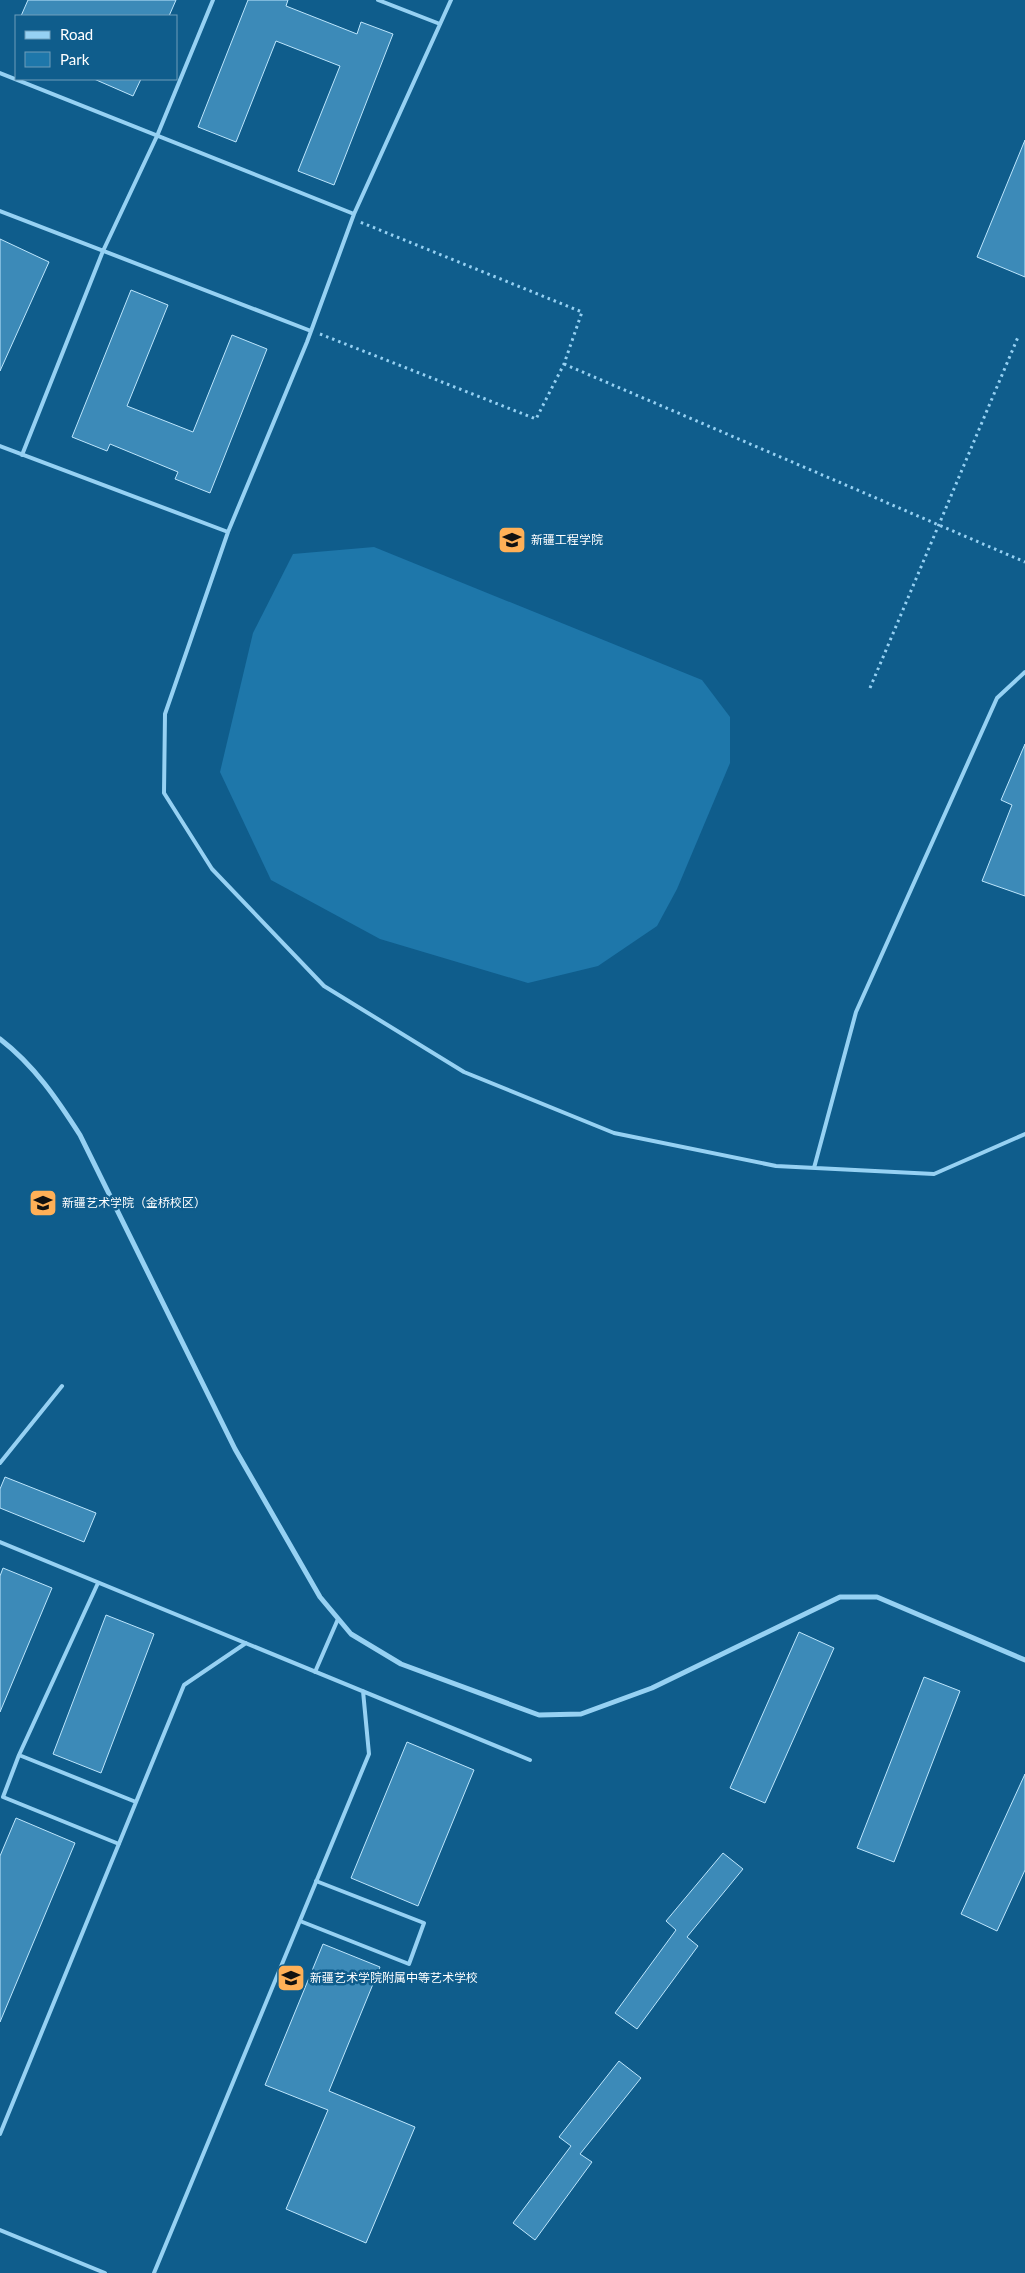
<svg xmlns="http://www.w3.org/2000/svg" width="1025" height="2273" font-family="Lato,'Noto Sans SC',sans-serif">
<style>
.green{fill:#1e77aa}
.building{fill:#3c8ab8;stroke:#bde6fd}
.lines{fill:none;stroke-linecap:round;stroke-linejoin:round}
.path{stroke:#96d1f3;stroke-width:3;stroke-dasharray:2.5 4;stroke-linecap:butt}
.lane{stroke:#96d1f3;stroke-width:4}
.street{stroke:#96d1f3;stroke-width:5}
.labels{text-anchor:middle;stroke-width:5;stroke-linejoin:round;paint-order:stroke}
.poi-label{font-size:12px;fill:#fff;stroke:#0f5d8c;text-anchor:start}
</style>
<rect width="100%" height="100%" fill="#0f5d8c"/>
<!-- green -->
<path class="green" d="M374 547 702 680 730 717V763L677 889 657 926 598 966 528 983 380 939 271 880 220 772 253 633 293 554Z"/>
<!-- building -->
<path class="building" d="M28 0H176L169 16H21Z
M248 0H288L286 6 357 34 361 22 393 34 334 185 298 171 340 66 276 41 236 142 198 127Z
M94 79H141L133 96Z
M1025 140V277L977 257Z
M0 239 49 262 0 371Z
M131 290 168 305 127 406 193 432 232 335 267 349 210 493 175 479 178 472 110 444 107 451 72 437Z
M1025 744V896L982 881 1012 805 1001 800Z
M5 1477 96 1513 84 1542 0 1508V1489Z
M3 1568 52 1588 0 1712V1576Z
M106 1615 154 1634 101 1773 53 1754Z
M799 1632 834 1648 765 1803 730 1788Z
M924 1677 960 1691 894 1862 857 1848Z
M407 1742 474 1770 418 1906 351 1878Z
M1025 1774V1870L997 1931 961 1914Z
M16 1818 75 1843 0 2022V1856Z
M723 1853 743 1869 687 1937 698 1946 637 2029 615 2013 676 1930 666 1921Z
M323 1944 380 1967 329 2091 415 2127 366 2243 286 2209 328 2110 265 2085Z
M619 2061 641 2078 580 2154 592 2162 535 2240 513 2223 571 2146 559 2137Z"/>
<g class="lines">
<!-- path -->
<path class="path" d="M320 334 536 419 564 364 582 312 360 222
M564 364 1025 562
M870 688 1018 337"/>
<!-- lane -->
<path class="lane" d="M378 0 440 24
M451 0 354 214 307 342 228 532 165 714 164 793 212 869 324 986 464 1072 614 1133 776 1166 934 1174 1025 1134
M0 73 354 214
M0 211 311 331
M0 446 228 532
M22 455 103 251 157 136 213 0
M814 1168 856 1012 997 698 1025 672
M0 1463 62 1386
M0 1542 530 1760
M315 1672 338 1619
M19 1755 98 1583
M119 1844 3 1797 19 1755 136 1802
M300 1921 409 1964 424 1923 316 1881
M0 2134 184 1685 246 1643
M0 2230 105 2273
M154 2273 369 1754 363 1691"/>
<!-- street -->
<path class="street" d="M0 1039C34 1065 57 1099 80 1135L235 1449 320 1597 351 1634 401 1664 539 1715 581 1714 652 1688 840 1597H877L1025 1660"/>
</g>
<!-- icons -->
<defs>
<symbol id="university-square" viewBox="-11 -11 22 22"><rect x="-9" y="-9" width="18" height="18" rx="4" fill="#ffb057" stroke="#0f5d8c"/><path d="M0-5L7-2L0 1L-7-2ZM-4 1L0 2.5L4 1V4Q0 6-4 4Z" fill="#111"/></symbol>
<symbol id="school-square" viewBox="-11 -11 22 22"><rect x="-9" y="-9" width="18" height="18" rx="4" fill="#ffb057" stroke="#0f5d8c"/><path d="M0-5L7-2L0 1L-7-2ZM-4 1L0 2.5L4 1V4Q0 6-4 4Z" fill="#111"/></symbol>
</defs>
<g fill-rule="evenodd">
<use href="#university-square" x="496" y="524" width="32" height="32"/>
<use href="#university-square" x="27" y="1187" width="32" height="32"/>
<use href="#school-square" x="275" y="1962" width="32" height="32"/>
</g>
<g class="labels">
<!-- poi labels -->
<g class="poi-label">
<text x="531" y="544">新疆工程学院</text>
<text x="62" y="1207">新疆艺术学院（金桥校区）</text>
<text x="310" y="1982">新疆艺术学院附属中等艺术学校</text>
</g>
</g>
<!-- legend -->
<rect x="15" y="15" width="162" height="65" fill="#0f5d8c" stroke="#6f9eba"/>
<rect x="25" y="31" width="25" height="8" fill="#96d1f3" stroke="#6f9eba"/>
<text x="60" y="40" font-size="15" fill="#ffffff">Road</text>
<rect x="25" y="52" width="25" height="15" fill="#1e77aa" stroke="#6f9eba"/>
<text x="60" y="65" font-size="15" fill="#ffffff">Park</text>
</svg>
